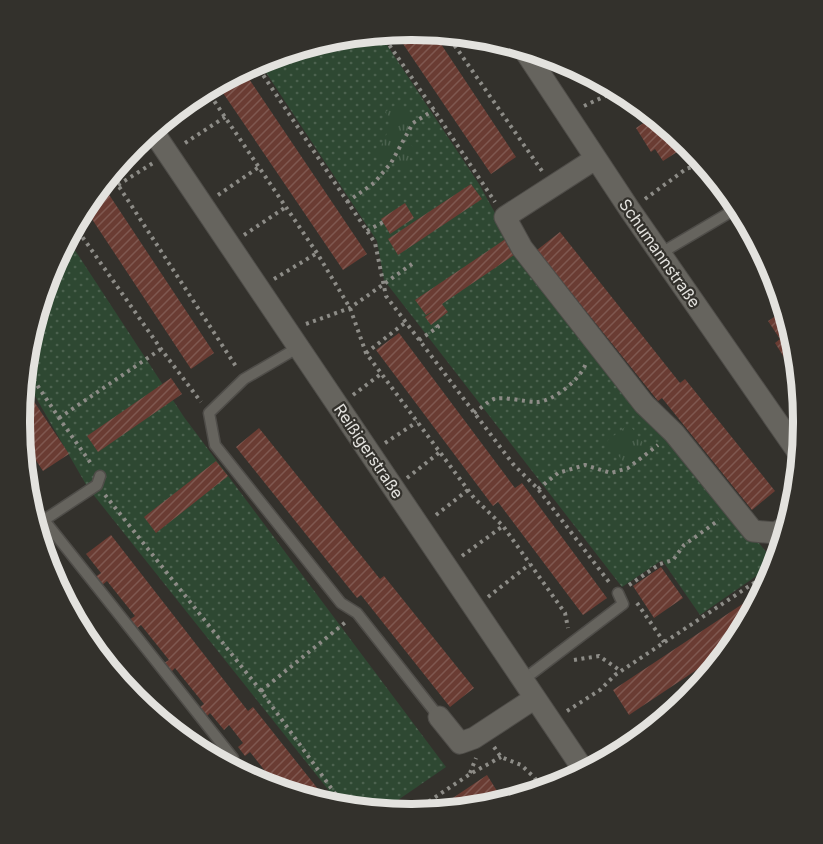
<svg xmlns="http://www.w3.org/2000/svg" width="823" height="844" font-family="Inter,sans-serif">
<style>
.grass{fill:url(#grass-dots)}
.park{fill:url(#park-tufts)}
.building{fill:url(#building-hatch)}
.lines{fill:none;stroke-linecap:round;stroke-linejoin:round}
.lane-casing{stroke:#4f4d49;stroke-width:13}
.street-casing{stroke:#4f4d49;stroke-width:23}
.path{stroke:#8d8c87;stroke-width:4;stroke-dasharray:3 4.5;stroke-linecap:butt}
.lane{stroke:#66645e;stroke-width:10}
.street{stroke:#66645e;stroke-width:21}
.labels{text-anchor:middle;stroke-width:4.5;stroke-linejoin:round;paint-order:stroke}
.street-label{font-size:16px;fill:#e3e2de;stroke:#33312c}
.rim{fill:none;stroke:#e3e2de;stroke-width:8}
</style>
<defs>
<pattern id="grass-dots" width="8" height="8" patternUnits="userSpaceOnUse" patternTransform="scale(1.5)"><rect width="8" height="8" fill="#2e4832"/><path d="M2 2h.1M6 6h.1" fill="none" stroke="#4c624f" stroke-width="1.8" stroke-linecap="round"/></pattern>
<pattern id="park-tufts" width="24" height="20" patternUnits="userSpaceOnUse" patternTransform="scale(1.5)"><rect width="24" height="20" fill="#2e4832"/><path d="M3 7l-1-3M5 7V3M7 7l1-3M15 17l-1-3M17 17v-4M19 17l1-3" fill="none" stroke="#4c624f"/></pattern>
<pattern id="building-hatch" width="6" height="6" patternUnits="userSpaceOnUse" patternTransform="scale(1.5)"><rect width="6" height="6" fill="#6a3c33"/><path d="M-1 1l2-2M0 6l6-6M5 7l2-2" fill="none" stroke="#7f5850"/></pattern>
</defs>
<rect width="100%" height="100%" fill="#33312c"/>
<path class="grass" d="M379,33L479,184L518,254L648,405L775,563L700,615L662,560L622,587L384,280L377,241L261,65L272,56L335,37Z
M67,238L184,417L446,767L382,811L342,807L88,488L24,377L27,345L49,272Z"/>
<path class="park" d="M399,103L413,123L403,141L414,147L406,169L376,156L392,123L385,112Z
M629,424L649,451L628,468L607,441Z"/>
<path class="building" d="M412,30L433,32L516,157L491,174L395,32Z
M243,70L367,254L343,270L219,87Z
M654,116L688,145L663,161L655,149L651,152L636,128Z
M102,184L214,353L191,369L84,207Z
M471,184L482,199L398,255L388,239Z
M405,203L414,218L390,234L381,219Z
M560,232L680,383L685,379L775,491L752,510L662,398L658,401L537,250Z
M507,238L517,253L442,304L448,312L431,325L425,317L435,310L426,315L415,300Z
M785,310L796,346L799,381L775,343L780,339L768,321Z
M399,333L515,488L522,483L607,598L583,615L498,502L493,506L376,350Z
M171,378L182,394L98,452L87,436Z
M23,385L69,454L43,471L31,453L25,457L23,453L22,446L24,444L21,439L20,422Z
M259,428L380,579L384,576L474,688L450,707L361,595L357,598L236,447Z
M216,461L228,476L156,533L144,517Z
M111,535L248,711L253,707L322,794L314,800L274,788L277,786L250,752L245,756L238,747L243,743L229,725L224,730L210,713L207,716L200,707L204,704L175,668L171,672L164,663L169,660L141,625L136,629L129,620L135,616L107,581L101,586L95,577L101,573L86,554Z
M661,567L683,598L654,618L633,586Z
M765,589L737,640L731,647L629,715L613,690Z
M487,775L504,802L488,807L432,812Z"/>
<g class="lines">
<defs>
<path id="lane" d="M661,253L739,207
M299,347L244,379L209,413L215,445L341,603L357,613L439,717
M29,505L44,520L233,758L225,765
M35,526L97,485L100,476
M523,680L623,604L618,593"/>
<path id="street" d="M523,48L630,210L800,455
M152,130L585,772
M595,159L505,217L522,248L644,404L674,433L753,531L776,533L788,525
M439,717L460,743L474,738L535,698"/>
</defs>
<use href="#lane" class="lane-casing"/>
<use href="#street" class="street-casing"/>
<path class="path" d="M381,33L434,110L495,202
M446,33L542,171
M255,63L375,243L386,296L513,464L538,489L609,582
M206,89L317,253L350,308L366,353L474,498L503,526L565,613L568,628
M584,106L618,90
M185,143L225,117
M108,177L118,185L237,368
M118,185L153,163
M218,195L259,167
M645,199L686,169L704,163
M347,202L374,183L391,163L413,123L434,110
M74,225L161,349L201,402
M367,231L383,222
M244,235L286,207
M274,279L317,253
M306,324L350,308L412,264
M419,340L438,327L434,322
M366,353L406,322
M25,367L59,418L92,465
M353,395L381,374
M474,413C480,409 488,401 494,399C505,396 525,402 536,402C553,402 581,379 586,363
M59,418L161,349
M385,443L417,422
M407,478L440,452
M538,489L558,473L585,465L611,473L628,468L658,445
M105,495L261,691L342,803
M436,515L468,490
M462,556L503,526
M629,585L660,564L673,560L684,545L719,520
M488,597L530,564
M637,603L664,642
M574,660L599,656L621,671
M261,691L347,621
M567,711L600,690L615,675L621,671L775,569
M494,747L501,757L521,765L534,777L543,790
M242,767L254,780
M470,773L476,758
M410,814L470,774L501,757"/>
<use href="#lane" class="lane"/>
<use href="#street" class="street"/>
</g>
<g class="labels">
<g class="street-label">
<text transform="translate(660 253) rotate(55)" y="6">Schumannstraße</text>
<text transform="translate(369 451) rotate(56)" y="6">Reißigerstraße</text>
</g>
</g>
<path d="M0 0H823V844H0ZM411 40H412A381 381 0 0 1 793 421V423A381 381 0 0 1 412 804H411A381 381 0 0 1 30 423V421A381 381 0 0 1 411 40Z" fill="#33312c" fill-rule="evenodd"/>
<path class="rim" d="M411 40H412A381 381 0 0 1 793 421V423A381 381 0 0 1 412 804H411A381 381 0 0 1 30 423V421A381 381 0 0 1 411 40Z"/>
</svg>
